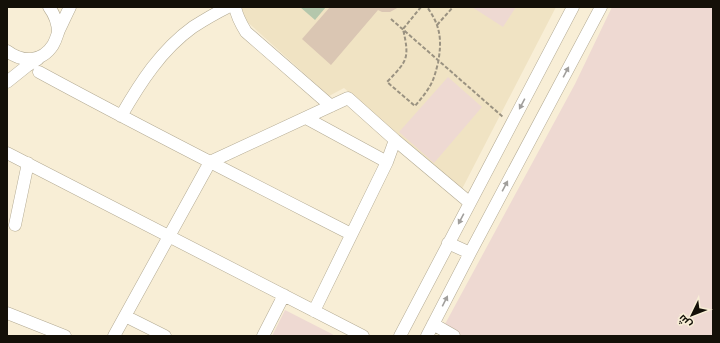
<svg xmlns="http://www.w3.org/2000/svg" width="720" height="343" font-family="'Fira Sans Condensed',Cairo,sans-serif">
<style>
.built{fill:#f0e3c3}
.green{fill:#eed9d2}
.water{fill:#b4c7ac}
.building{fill:#dac6b3}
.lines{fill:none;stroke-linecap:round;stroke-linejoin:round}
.minor-casing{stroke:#b3aa93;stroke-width:13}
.path{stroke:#9a9281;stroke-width:2;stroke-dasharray:4 2;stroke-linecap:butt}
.minor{stroke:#fff;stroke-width:12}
.oneway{fill:#a19f9c}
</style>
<rect width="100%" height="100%" fill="#f8eed6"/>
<path class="built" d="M242,7H556L462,189L344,88L329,96L243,18Z"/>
<path class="green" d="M472,7H516L503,27Z
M612,7H713V336H463L444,326L575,84Z
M448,77L482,107L434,163L399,132Z
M285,310L332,334L335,336H272Z"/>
<path class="water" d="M300,7H326L315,20Z"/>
<path class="building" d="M330,7H399L390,12H382L378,10L331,65L302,39Z"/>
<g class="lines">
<defs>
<path id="minor" d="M49,7C55,15 58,22 58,33
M235,7C237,17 241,24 246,32L331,106
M7,51C23,63 42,62 53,45C56,40 57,35 59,30C63,22 66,15 70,7
M39,72C142,128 247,181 351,234
M7,82L27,66L38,59
M121,116C140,83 161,50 193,27C204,20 216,13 228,7
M306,118L387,162
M7,153L363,336
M15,225L28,163
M448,243L470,253
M314,311L387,162L395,140
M7,313L65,336
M125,316L165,336
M433,324L454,336
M114,336L210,162L348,98L395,140L470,203
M263,336L284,295
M400,336L573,7
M427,336L470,253L601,7"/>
</defs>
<use href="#minor" class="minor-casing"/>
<path class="path" d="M421,7L403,29C410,59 407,61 387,82L415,106C420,100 426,93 430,86C434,79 436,71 438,63C442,41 441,26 427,7
M391,19L503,117
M437,25L453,7"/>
<use href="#minor" class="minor"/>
</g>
<defs><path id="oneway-solid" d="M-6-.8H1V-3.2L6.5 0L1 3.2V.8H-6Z"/></defs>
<g class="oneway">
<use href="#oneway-solid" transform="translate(566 72) rotate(-62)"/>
<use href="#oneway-solid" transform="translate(522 104) rotate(118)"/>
<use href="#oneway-solid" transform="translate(505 186) rotate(-62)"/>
<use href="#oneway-solid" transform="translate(461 219) rotate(118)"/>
<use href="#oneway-solid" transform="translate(445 301) rotate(-63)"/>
</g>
<rect width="720" height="343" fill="none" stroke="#141008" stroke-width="16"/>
<g transform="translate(692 315) rotate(227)" stroke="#f8eed6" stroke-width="3" paint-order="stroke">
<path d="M0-3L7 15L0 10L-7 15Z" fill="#141008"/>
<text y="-6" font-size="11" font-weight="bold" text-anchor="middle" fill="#141008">ش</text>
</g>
</svg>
